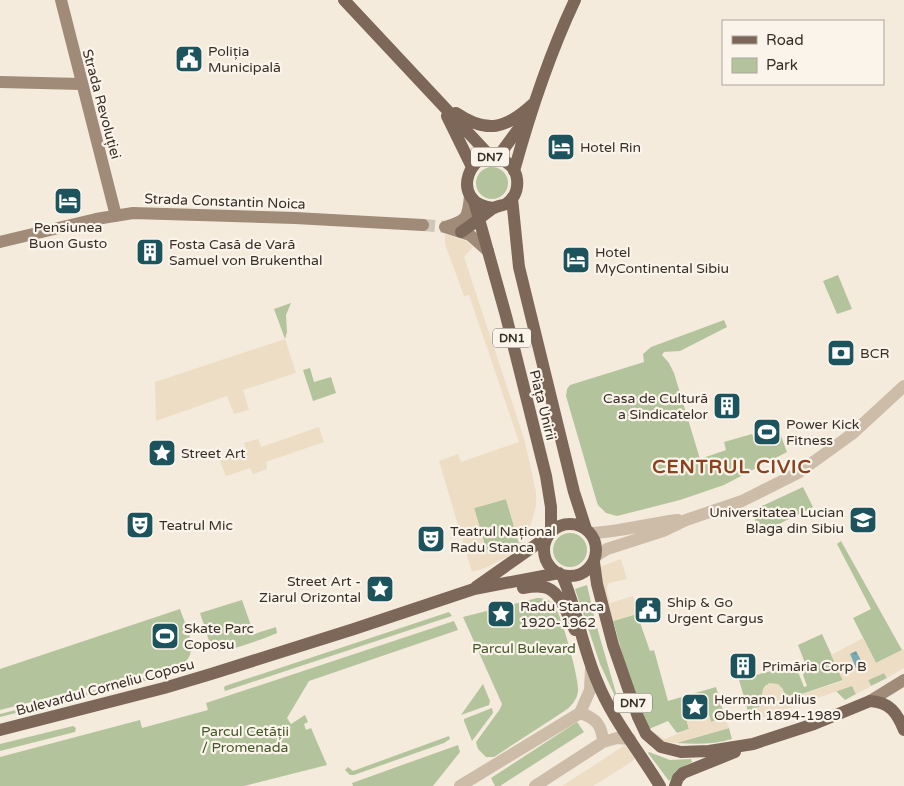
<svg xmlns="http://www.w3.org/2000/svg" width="904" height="786" font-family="'Varela Round',sans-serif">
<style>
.green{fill:#b3c49c}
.plaza{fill:#ecddc4;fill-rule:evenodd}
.water{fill:url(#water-ripples)}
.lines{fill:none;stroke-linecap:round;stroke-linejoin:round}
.secondary-tunnel{stroke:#cfc5b9;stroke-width:12;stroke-dasharray:12 6;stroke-linecap:butt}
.tertiary{stroke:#cdbca8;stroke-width:12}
.secondary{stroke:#a08b79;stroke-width:12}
.primary{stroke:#7c6759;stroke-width:12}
.labels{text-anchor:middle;stroke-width:4.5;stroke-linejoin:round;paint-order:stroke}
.shield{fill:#fbf4ea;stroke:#736a63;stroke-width:1}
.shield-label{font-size:12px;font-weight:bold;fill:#392f29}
.poi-label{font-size:14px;fill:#392f29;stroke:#fbf4ea;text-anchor:start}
.street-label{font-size:14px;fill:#392f29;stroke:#fbf4ea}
.park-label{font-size:14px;fill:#44592b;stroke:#fbf4ea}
.district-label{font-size:19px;font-weight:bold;letter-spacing:1px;fill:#8c411e;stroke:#fbf4ea}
</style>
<defs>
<pattern id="water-ripples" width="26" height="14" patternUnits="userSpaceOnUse" patternTransform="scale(1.25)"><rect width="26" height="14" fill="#7babb2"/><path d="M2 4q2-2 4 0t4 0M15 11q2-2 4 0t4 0" fill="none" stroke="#668c91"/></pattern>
</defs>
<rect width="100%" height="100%" fill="#f4ebdd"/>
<path class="green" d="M476 183a16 16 0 1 1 32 0a16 16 0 1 1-32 0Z
M838,275L852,309L837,314L823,281Z
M291,303L286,315L287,332L285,339L274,309Z
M724,320L727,327L680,351L664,352L662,355L669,363L674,373L700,459L726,450L724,442L752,434L754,439L760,440L770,438L768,430L778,428L787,452L724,485L680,500L625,514L617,516L606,513L598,505L596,499L566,396L567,389L570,385L644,362L643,354L651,347Z
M310,368L314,382L331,377L336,393L313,401L303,370Z
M803,487L813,507L761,533L751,511Z
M506,499L519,543L487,553L474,508Z
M553 550a17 17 0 1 1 34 0a17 17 0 1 1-34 0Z
M841,541L902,650L876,663L853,618L871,609L837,544Z
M587,585L596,624L620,707L600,664L575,589Z
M537,598C544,598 550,600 554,605C561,613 580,681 578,691C577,700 571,707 563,712L494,757H486L478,749L476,742L500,709L502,704L463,617Z
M242,600L254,634L276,627L277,633C269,637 227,652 219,651C216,651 213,649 211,647L200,613Z
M180,609C185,625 200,650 184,663L0,710V669Z
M449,612L452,616L225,691L224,688L225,686Z
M637,614L650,651L654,650L668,701L716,687L725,717L711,722L708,712L686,718L689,729L677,733L668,721L649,729L634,695L613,621Z
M454,621L458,630L309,681L287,718L291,724L305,715L308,722L304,724L306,730L311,728L327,765L244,786H0V757L140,720L142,728L208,710L206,703Z
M822,634L843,680L787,699L782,688L766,685C760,692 763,697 765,705L748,711L739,680L795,664L804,687L807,686L803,675L807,668L798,645Z
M175,670L176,673L0,717V714Z
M884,673L887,678L871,686L868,680Z
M483,684L490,701L489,705L461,715Z
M852,685L856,694L845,700L836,691Z
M492,708L493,713L472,741L464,721V719Z
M577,722L584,732L500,786H495L491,778Z
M73,726L76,728L75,732L0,751V744Z
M729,728L732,739C713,745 695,744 676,743Z
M449,736L450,739L444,743L354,775H350L345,770L348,767L353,771Z
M458,745L460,752L433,786H353L352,783Z
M649,752L670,760L691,759L692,762L683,767L669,781L648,753Z"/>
<path class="plaza" d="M445,234L466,241L473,247L464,257L517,417L525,442L536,492V506L532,521L523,541L518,547L511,555L485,568L472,572L439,461L458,454L461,462L519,442L469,295L464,296L445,244ZM506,499L519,543L487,552L474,508Z
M285,339L296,373L243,390L249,410L234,414L227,396L156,421L155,382Z
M319,427L324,442L266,462L267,469L253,474L250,468L226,476L220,461L247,452L244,443L258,439L261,447Z
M621,559L627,579L609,583L607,587V592L610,603L633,596L639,613L613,621L634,695L649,729L665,739L689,729L686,718V712L690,707L701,705L705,707L708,712L711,722L725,717L729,728L676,743L665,742L647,731L631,696L600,578V567Z
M863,638L876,663L904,649V668L887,678L884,673L868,680L871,686L856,694L852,686L752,721L748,711L765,705L762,694L763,689L769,683L778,684L782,688L787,699L843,681L831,655Z
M625,745L635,759L622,768L593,786H562Z"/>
<path class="water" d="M856,651L863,664L856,668L850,654Z"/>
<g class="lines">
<path class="secondary-tunnel" d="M423,225L445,227"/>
<path class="tertiary" d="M591,533C621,532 649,523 678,520
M596,556L607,549L663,531L686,520L742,501L798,473L852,434L904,386
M580,713C596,718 602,725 603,742
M460,786L580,713L590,690L591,668
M535,786L603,742L617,738L630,739"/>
<path class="secondary" d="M61,0L116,216
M0,82L81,84
M445,227L470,235L488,251
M445,227C467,221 468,218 470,196
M0,242L96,219L133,213L295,218L423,225
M870,701L904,680"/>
<path class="primary" d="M344,0L491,157
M456,113C487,134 506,129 533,104
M447,116L472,167
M497,158L525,120
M514,171C530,113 549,55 575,0
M512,198L519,267L574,492L586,529
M474,201L506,316L546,476L551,507V531
M461,232C472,225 481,217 492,209C496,206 501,206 506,204C521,194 521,171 506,162C470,139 446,205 494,208
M544 550a26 26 0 1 1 52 0a26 26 0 1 1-52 0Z
M594,562L597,584L613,645L638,717L646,734L661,747L681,752L709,751L753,744L814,724L870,701C890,702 897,713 904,730
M562,575C577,609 582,646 597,681C612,719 639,751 660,786
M476,587L547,537
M523,588C529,587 537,586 543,587C561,589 567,616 575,630
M0,730L164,688L211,674L354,629L474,589L559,573
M675,786L678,778L683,773L735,752"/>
</g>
<defs>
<symbol id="civic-square" viewBox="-11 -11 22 22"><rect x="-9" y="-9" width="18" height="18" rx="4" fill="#1c535d" stroke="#fbf4ea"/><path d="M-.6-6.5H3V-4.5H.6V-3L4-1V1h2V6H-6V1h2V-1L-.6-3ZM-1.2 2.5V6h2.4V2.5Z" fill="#fff"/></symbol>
<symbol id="hotel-square" viewBox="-11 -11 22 22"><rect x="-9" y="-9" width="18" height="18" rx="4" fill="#1c535d" stroke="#fbf4ea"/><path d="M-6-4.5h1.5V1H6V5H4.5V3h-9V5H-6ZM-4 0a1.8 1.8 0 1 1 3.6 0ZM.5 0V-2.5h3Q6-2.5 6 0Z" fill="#fff"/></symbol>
<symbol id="building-square" viewBox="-11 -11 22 22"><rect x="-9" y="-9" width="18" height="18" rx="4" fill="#1c535d" stroke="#fbf4ea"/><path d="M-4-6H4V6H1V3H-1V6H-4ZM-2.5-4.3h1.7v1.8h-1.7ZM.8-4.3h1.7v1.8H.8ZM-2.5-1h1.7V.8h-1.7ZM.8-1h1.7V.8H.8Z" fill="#fff"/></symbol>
<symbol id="bank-square" viewBox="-11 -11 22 22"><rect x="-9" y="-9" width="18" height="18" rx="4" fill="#1c535d" stroke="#fbf4ea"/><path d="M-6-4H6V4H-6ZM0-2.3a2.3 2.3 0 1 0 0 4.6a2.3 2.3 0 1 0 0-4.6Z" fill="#fff"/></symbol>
<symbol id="stadium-square" viewBox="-11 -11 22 22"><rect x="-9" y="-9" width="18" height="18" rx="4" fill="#1c535d" stroke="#fbf4ea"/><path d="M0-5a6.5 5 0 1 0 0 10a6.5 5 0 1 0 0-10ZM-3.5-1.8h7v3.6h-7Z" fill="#fff"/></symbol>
<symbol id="sight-square" viewBox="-11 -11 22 22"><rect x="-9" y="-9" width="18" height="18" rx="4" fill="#1c535d" stroke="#fbf4ea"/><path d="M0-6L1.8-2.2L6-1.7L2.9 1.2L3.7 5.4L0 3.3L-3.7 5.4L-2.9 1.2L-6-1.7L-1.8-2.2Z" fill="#fff"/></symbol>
<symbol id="university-square" viewBox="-11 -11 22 22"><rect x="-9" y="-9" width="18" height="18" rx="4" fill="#1c535d" stroke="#fbf4ea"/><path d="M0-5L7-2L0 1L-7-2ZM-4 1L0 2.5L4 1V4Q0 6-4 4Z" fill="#fff"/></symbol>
<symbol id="theatre-square" viewBox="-11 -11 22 22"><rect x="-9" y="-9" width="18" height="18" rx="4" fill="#1c535d" stroke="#fbf4ea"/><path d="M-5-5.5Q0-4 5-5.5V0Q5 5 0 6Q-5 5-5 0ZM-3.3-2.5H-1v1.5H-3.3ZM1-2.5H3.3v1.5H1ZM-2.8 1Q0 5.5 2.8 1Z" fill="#fff"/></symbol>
</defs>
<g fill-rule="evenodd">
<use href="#civic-square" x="173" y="43" width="32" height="32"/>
<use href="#hotel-square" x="545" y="131" width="32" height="32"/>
<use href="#hotel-square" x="52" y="185" width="32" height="32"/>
<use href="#building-square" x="134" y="236" width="32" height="32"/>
<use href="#hotel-square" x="560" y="244" width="32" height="32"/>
<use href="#bank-square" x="825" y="337" width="32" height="32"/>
<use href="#building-square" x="711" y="390" width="32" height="32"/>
<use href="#stadium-square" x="751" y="416" width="32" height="32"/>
<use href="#sight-square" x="146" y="437" width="32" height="32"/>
<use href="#university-square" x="847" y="504" width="32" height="32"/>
<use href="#theatre-square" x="124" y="509" width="32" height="32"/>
<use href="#theatre-square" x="415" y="523" width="32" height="32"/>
<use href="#sight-square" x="364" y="573" width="32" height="32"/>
<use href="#civic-square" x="632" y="594" width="32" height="32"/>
<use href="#sight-square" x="485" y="598" width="32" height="32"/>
<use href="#stadium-square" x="149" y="620" width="32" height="32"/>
<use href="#building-square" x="727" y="650" width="32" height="32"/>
<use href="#sight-square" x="679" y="691" width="32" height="32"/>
</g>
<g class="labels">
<g class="shield">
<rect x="471" y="147.5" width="38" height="19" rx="4"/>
<rect x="493" y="328.5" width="38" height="19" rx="4"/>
<rect x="614" y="693.5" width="38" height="19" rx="4"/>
</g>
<g class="shield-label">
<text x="490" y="161">DN7</text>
<text x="512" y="342">DN1</text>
<text x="633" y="707">DN7</text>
</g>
<g class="poi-label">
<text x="208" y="56">Poliția<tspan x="208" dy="16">Municipală</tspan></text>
<text x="580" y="152">Hotel Rin</text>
<text x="68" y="232" text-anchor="middle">Pensiunea<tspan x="68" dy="16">Buon Gusto</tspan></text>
<text x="169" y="249">Fosta Casă de Vară<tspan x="169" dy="16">Samuel von Brukenthal</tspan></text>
<text x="595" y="257">Hotel<tspan x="595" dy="16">MyContinental Sibiu</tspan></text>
<text x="860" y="358">BCR</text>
<text x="708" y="403" text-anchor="end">Casa de Cultură<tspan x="708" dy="16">a Sindicatelor</tspan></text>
<text x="786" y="429">Power Kick<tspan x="786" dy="16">Fitness</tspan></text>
<text x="181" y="458">Street Art</text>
<text x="844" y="517" text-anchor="end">Universitatea Lucian<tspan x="844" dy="16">Blaga din Sibiu</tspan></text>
<text x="159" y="530">Teatrul Mic</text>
<text x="450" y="536">Teatrul Național<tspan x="450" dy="16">Radu Stanca</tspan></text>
<text x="361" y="586" text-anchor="end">Street Art -<tspan x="361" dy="16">Ziarul Orizontal</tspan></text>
<text x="667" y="607">Ship &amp; Go<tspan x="667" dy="16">Urgent Cargus</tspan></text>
<text x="520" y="611">Radu Stanca<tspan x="520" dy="16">1920-1962</tspan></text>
<text x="184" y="633">Skate Parc<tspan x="184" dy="16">Coposu</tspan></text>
<text x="762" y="671">Primăria Corp B</text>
<text x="714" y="704">Hermann Julius<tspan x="714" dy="16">Oberth 1894-1989</tspan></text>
</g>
<g class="street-label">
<text transform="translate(102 104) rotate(75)" y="5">Strada Revoluției</text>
<text transform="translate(225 201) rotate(2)" y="5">Strada Constantin Noica</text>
<text transform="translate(543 405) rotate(76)" y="5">Piața Unirii</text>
<text transform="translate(105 687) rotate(-15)" y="5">Bulevardul Corneliu Coposu</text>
</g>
<g class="park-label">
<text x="524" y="653">Parcul Bulevard</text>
<text x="245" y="736">Parcul Cetății<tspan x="245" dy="16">/ Promenada</tspan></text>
</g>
<g class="district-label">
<text x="732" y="473">CENTRUL CIVIC</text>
</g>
</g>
<rect x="722" y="20" width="162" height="65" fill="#fbf4ea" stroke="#ada59d"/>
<rect x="732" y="36" width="25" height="8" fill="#7c6759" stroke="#ada59d"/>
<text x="766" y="45" font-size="15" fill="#392f29">Road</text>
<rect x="732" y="58" width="25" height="15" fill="#b3c49c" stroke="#ada59d"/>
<text x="766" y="70" font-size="15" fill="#392f29">Park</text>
</svg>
